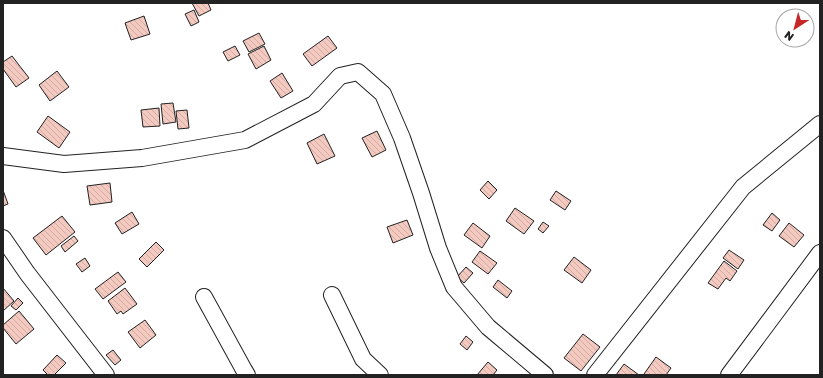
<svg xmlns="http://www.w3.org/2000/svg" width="823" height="378" font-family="'Golos Text',sans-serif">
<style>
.building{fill:url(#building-back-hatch);stroke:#222}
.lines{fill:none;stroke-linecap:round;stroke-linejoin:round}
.minor-casing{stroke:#222;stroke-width:18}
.minor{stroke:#fff;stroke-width:16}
</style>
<defs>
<pattern id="building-back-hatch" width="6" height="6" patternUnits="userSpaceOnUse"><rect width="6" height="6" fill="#f3c9c0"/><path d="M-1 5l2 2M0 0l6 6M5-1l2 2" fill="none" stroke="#d0aca5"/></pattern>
</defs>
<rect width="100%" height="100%" fill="#fff"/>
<path class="building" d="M192,3H208L211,10L199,16Z
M194,10L199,22L191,26L185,14Z
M144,16L150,34L131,40L125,23Z
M259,33L265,44L249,52L243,41Z
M328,36L337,48L312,66L303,54Z
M235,46L240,55L228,61L223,52Z
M264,46L271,60L256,69L248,54Z
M12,56L29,78L16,87L3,69V62Z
M57,71L69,87L50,101L39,85Z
M282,73L293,91L281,98L270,81Z
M173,103L176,122L163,124L161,104Z
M159,108L160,126L143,127L141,110Z
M187,110L189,128L178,129L176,111Z
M48,116L70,132L59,148L37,132Z
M377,131L386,150L372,157L362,138Z
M324,134L335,156L317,164L307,143Z
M488,181L497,190L489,199L480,190Z
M110,183L112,202L90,205L87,186Z
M3,190L8,204L3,206Z
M556,191L571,201L565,210L550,200Z
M515,208L534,221L524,234L506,221Z
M132,212L139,224L122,234L115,223Z
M772,213L780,220L772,231L763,225Z
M62,216L75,232L46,255L33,238Z
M407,220L413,235L393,243L387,227Z
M543,222L549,226L543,233L538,229Z
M473,223L490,236L482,248L464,235Z
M789,223L804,235L794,247L779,236Z
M74,236L78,241L65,252L61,246Z
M156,242L164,250L147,267L139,259Z
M729,250L744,260L738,269L723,258Z
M480,251L497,263L488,274L472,262Z
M574,257L591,270L582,283L564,270Z
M85,258L90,266L82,272L76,264Z
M724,261L737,271L730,281L726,278L718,289L708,283Z
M466,267L473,273L464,283L457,277Z
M118,272L126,282L103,299L95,289Z
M498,280L512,291L507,298L493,287Z
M3,288L14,301L3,311Z
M125,288L137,304L123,314L121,311L117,314L108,301Z
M18,298L23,303L16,310L11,306Z
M19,311L34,329L16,344L3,328V325Z
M145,320L156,335L140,348L128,332Z
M583,334L600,347L581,371L564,358Z
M466,336L473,342L467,350L460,344Z
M113,350L121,360L115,365L106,355Z
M57,355L66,363L54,375H48L43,370Z
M656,357L671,368L666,375H646L644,374Z
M488,362L497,370L493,375H477Z
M624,364L639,375H616Z"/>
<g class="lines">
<defs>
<path id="minor" d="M3,156L64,164L142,158L245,140L314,104L340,76L358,72L383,94L402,138L421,193L438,248L454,287L488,327L545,375
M3,238L27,273L106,375
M332,295L363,359L380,375
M204,297L244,370L247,375
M595,375L743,187L820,124
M729,375L820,253"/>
</defs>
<use href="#minor" class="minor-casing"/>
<use href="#minor" class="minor"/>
</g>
<rect width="823" height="378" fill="none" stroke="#222222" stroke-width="8"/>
<g transform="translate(795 28) rotate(216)"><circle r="19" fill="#ffffff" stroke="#a7a7a7"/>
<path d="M0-3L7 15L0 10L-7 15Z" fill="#c62828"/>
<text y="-6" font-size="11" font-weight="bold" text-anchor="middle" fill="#222222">N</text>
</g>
</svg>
